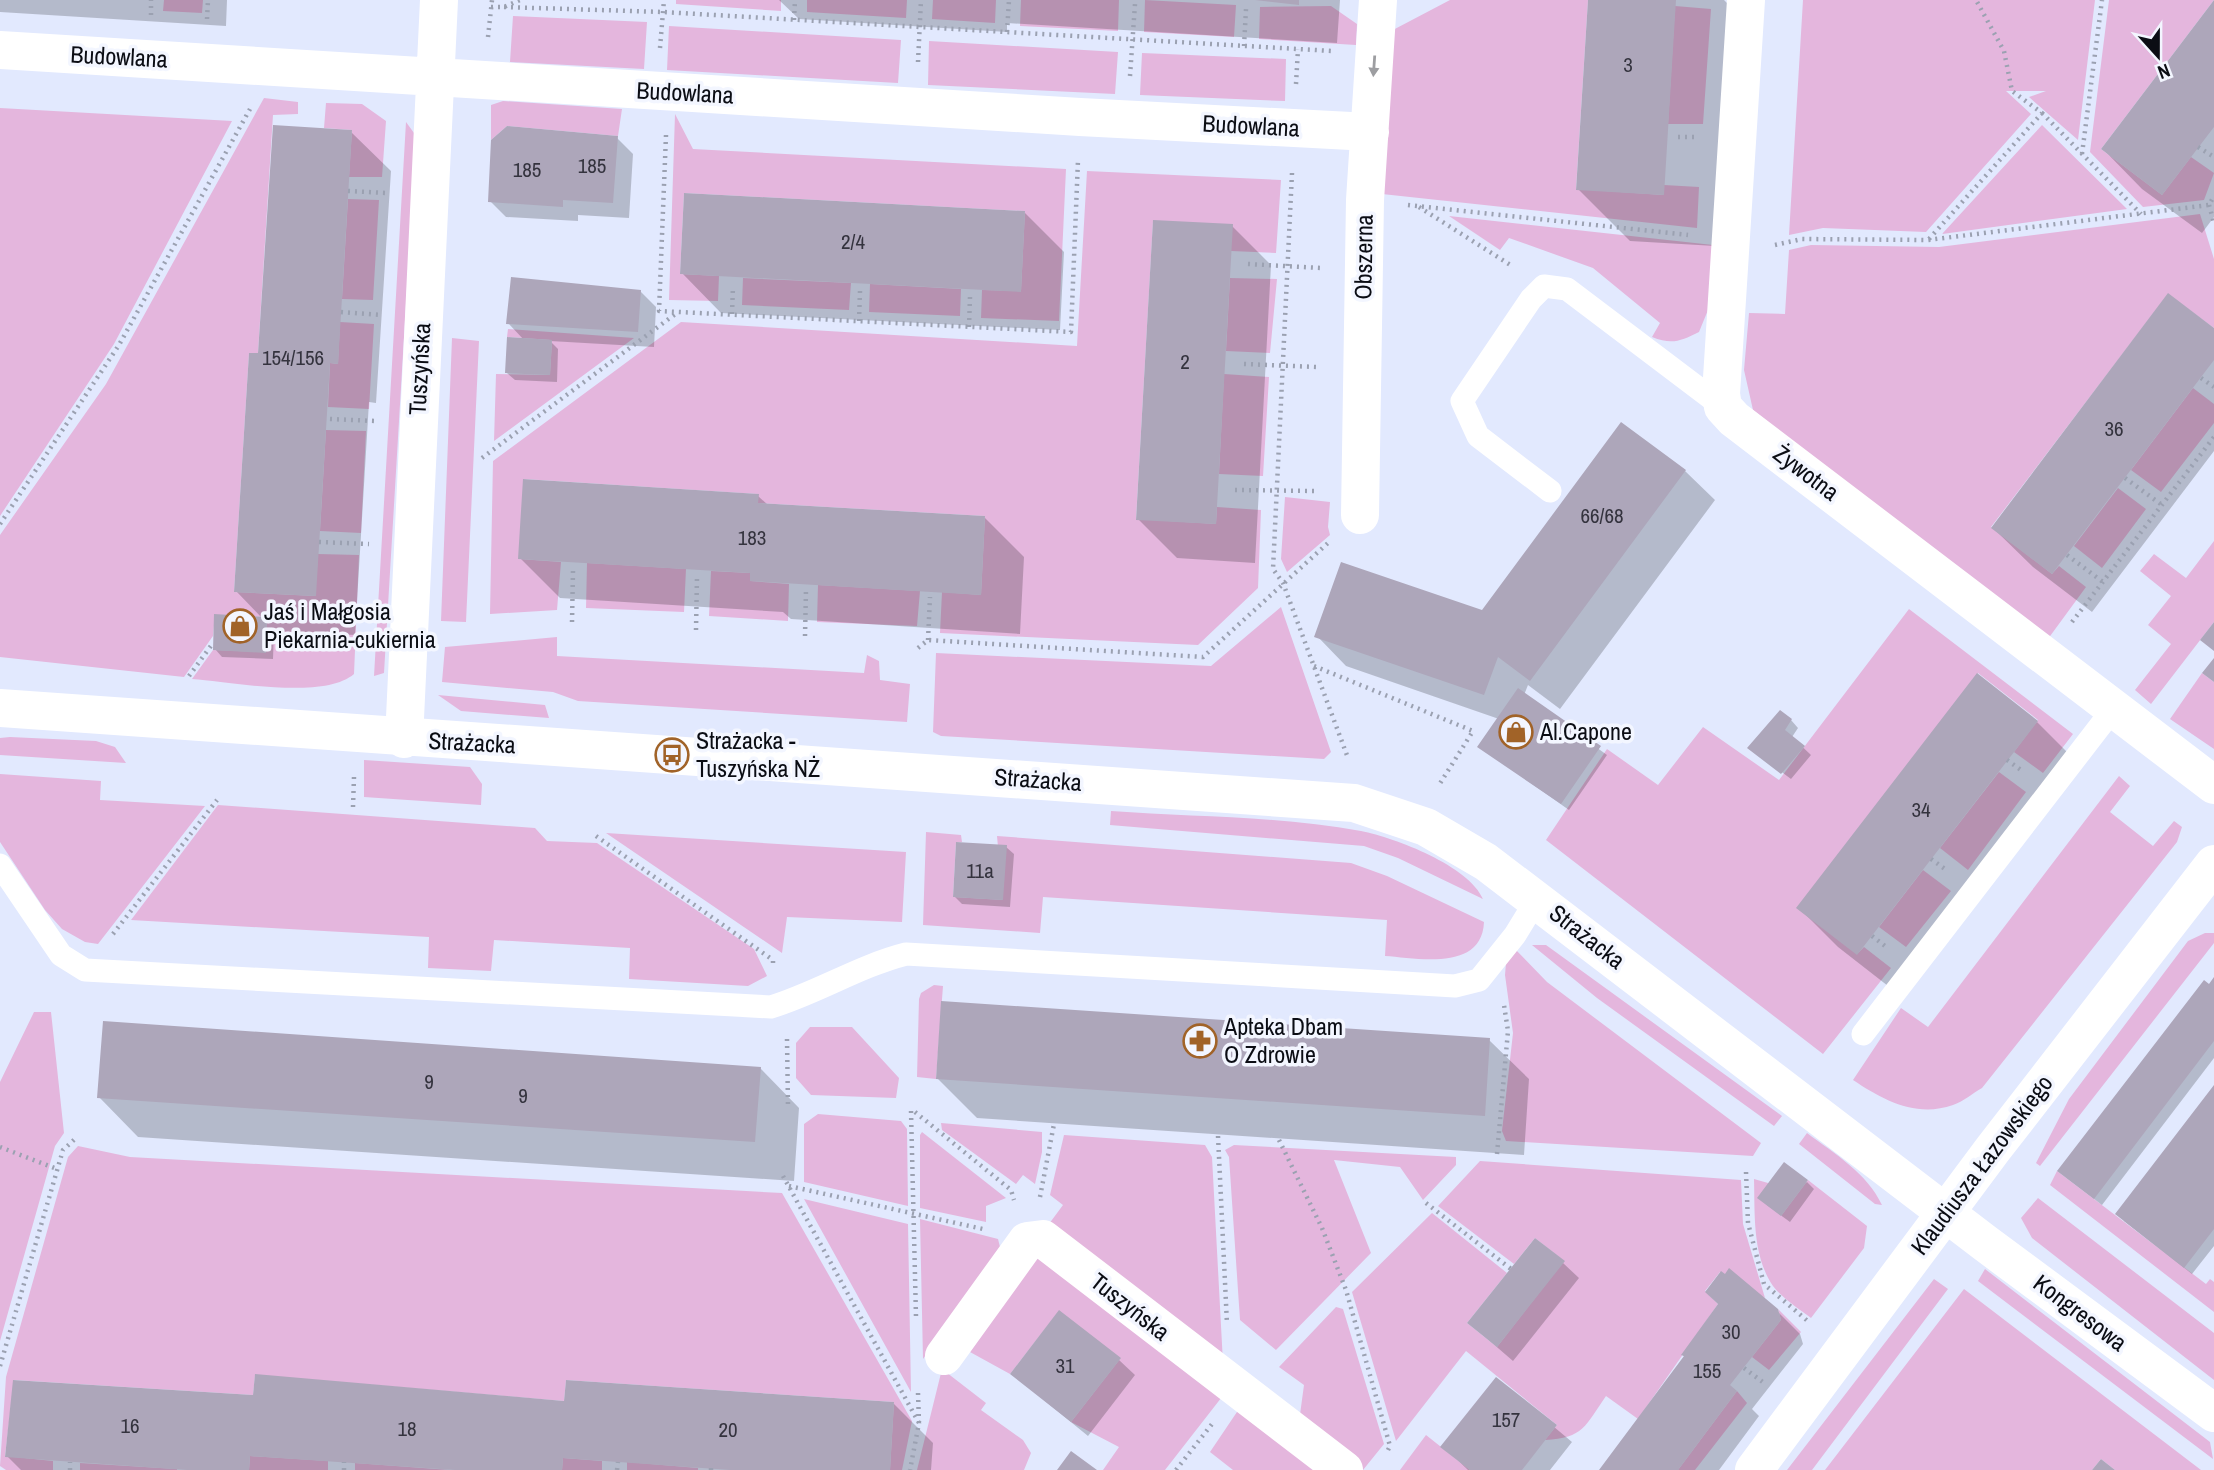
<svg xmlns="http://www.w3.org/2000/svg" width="2214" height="1470" font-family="'Archivo Narrow',sans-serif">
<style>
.green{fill:#e4b6dd}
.shadow{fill:#0003}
.building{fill:#ada6ba}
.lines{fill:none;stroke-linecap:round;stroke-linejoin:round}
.path{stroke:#9ba1b1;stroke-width:4.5;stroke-dasharray:2 5;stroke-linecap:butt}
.service{stroke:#fff;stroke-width:23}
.minor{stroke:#fff;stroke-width:38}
.tertiary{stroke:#fff;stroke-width:38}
.oneway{fill:#9d9ea1}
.labels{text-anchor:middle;stroke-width:7;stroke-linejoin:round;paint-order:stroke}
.number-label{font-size:21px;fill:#34333e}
.street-label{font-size:24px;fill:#0b0d14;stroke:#f3f6ff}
.poi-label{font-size:24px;fill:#0b0d14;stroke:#f3f6ff;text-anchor:start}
</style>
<rect width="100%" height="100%" fill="#e2e9fe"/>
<path class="green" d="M164,0H203L202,13L163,11Z
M676,0H781V11L676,4Z
M807,0H907L906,18L807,12Z
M933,0H996L995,23L932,19Z
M1021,0H1119L1118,31L1020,26Z
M1145,0L1236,5L1234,37L1144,32Z
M1450,0H1588L1576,189L1663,195L1664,185L1699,187L1697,228L1382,194L1391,31Z
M1803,0H2095L2078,140L2029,97L2046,91H2006L2031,114L1926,232L1823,228L1789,235Z
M2109,0H2214L2101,149L2162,195L2191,157L2214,173L2204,200L2143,207L2090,152Z
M1331,6L1357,24L1356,45L1259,39L1260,7Z
M1675,6L1711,9L1703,124H1668Z
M513,16L647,22L644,69L510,62Z
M669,26L901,40L898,83L667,70Z
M929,41L1118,52L1115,94L928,85Z
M1142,53L1286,59L1285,101L1140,95Z
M264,98L298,102V114L273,115L258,353H249L234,592L315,596L318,554L359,555L354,674C324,700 232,682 192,679L213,650L265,652L267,617L215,615L213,636L184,677L0,657V535L106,384Z
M503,101L622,109L618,136L507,126L491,140V105Z
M326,103L362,104L386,121L382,177H349L352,130L324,128Z
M0,108L232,121L114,344L0,516Z
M675,114L693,149L1066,169L1059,321L981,318L982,290L1021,291L1025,211L684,193L680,274L719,276L718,301L669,300Z
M406,122L414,133L415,152L384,673L374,676Z
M2042,125L2127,209L1942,234Z
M1087,171L1281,180L1276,253L1231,251L1153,221L1136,519L1216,524L1217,507L1261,510L1258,588L1198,645L940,633L942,592L981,595L985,516L758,503V494L524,479L519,559L561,562L557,610L490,614L493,461L681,322L1077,346Z
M348,199L379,200L373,300L342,299Z
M2200,214L2214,259V328L2168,294L1991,527L2052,574L2059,566L2086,587L2045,643L1753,410L1744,370L1749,313L1785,314L1789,250L1811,245L1939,247Z
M1449,216L1713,245L1708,310L1699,332C1681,341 1672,345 1652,337L1660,323L1593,268L1509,238L1500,250Z
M743,278L851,283L849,310L742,305Z
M1230,278L1277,279L1270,353L1226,351Z
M870,284L961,289L960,316L869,312Z
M340,322L374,324L369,409L328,407L330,363L338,364Z
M508,329L634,338L494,441L496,374L550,375L552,340L507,337Z
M452,338L479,341L466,622L441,621Z
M1224,374L1269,377L1263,476L1219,474Z
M2193,388L2214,404V423L2161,492L2131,470Z
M326,430L366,431L361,533L320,531Z
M2118,488L2146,509L2102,568L2074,546Z
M1285,497L1330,502L1328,527L1330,535L1287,572L1281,559Z
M2214,541V622L2151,704L2135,690L2171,644L2148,625L2171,596L2140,571L2154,554L2186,578Z
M587,563L686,569L684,612L586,608Z
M711,571L750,573V581L789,584L788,621L709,616Z
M818,585L920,591L917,626L817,622Z
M1281,607L1331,752L1324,759L941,736L933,732L936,653L1211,666Z
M1909,609L2073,734L2043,773L2014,752L2038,720L1978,673L1857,954L1864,947L1891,968L1823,1054L1546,840L1607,749L1658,785L1703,727L1779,780Z
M557,637V656L864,673L867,655L879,661L880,680L910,684L907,722L578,701L553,692L442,682L445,647Z
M2202,673L2214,682V749L2170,719Z
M438,695L545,705L549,718L461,711Z
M10,737L96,741L115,747L126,763L0,755V738Z
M364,760L470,767L482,784L481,805L364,797Z
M1999,772L2026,792L1968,870L1940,848Z
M0,774L101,781L100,800L205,806L98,944L85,942L62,929L45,910L0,842Z
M2119,776L2130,786L2110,812L2153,846L2174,821L2182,827L2177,842L1982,1088C1973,1093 1963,1102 1953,1105C1916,1118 1883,1100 1853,1080L1901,1008L1928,1027Z
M218,805L535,828L547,841L597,843L754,949L767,976L748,986L629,979L630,948L494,940L491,971L428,968L429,937L131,920Z
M1111,811C1193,817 1279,816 1361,831C1396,838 1469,866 1483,899L1398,858L1364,846L1110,825Z
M926,832L961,835L962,842H956L953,897L1003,900L997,836L1351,863L1387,876L1484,922C1482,972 1417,958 1385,956L1387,920L1043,897L1040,933L923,925Z
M606,833L906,852L902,922L787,917L782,953Z
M1923,870L1951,891L1906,947L1879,927Z
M2205,933H2214V943L2040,1166L2036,1163L2069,1099L2188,941Z
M1532,945H1546L1782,1116L1774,1126L1597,998Z
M1515,949L1547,982L1761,1143L1753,1156L1506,1141L1502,1131L1513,1033L1505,975L1506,963Z
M934,985L943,986L936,1079L917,1077L919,999L921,993Z
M34,1012H51L64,1133L55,1146L0,1341V1082Z
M810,1027H852L899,1078L896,1098L811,1095L796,1078V1043Z
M818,1114L901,1121L907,1129L908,1206L804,1182V1124Z
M941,1123L1042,1132V1152L1035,1184L1023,1175L1016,1184L942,1130Z
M922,1132L1006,1198L986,1206V1222L920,1208V1135Z
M1807,1133C1835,1154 1867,1173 1882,1205L1875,1204L1799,1144Z
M1064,1135L1205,1145L1212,1157L1223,1363L1046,1228L1063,1205L1050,1195Z
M1234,1145L1456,1157V1165L1423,1200L1400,1167L1334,1160L1371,1253L1276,1350L1240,1320L1229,1157L1225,1150Z
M78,1146L130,1157L782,1193L912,1421L902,1470H890L894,1402L566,1380L564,1401L255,1375L253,1395L14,1380L5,1456L53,1461V1470H6L0,1466L6,1377L68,1157Z
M1480,1161L1741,1180L1743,1224L1765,1298L1720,1272L1705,1291L1718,1304L1638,1419L1606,1396C1585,1426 1584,1438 1545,1440L1557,1425L1466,1351L1396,1441L1352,1292L1432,1213L1507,1273L1467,1323L1497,1347L1564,1261L1535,1238L1514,1264L1438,1206Z
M2057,1171L2206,1284L2210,1279L2214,1282V1312L2050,1185Z
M1754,1179L1768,1183L1781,1216L1808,1180L1867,1226L1864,1248L1811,1318C1799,1309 1782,1298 1773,1286C1752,1255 1755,1214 1754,1179Z
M2038,1198L2214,1333V1380L2032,1238L2021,1218Z
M804,1199L908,1224L911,1392Z
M920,1219L998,1239L1000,1247L923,1359Z
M1044,1258L1225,1393L1165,1470H1103L1119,1447L1071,1422L1120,1359L1059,1311L1010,1374L970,1352L1033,1259Z
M1985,1269L2210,1442L2213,1459L1978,1281Z
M1934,1279L1948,1289L1812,1470H1787Z
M1964,1289L2201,1470H2115L2101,1459L2092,1470H1825Z
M1336,1307L1343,1309L1384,1444L1363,1470L1299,1422L1304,1385L1279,1367Z
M1778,1309L1801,1332L1769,1370L1752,1357L1781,1320Z
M942,1369L986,1403L981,1410L1023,1440L1031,1453L1024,1470H917Z
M1737,1391L1747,1403L1695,1470H1678Z
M1241,1406L1325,1470H1233L1210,1452Z
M1426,1435L1470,1470H1400Z
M250,1456L328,1461V1470H249Z
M563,1458L602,1461V1470H562Z
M627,1462L698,1468V1470H627Z
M80,1463L177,1469V1470H80Z
M355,1463L450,1470H355Z"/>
<path class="shadow" d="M0,0H227L226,26L0,12Z
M779,0H1340L1337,43L1007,23V32L799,19Z
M1590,0H1724L1730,6L1715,246L1630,241L1578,189Z
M2214,3V217L2202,233L2142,189L2103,149Z
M351,132L391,171L376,403L369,402L355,635L274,631L273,659L222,657L215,649L263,619L236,591Z
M617,138L633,154L629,218L578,215V221L506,217L490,201Z
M1025,213L1064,252L1060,330L721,313L682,273Z
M1232,226L1271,265L1255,563L1177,558L1138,519Z
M640,291L656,307L654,347L550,341L558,349L557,382L515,380L507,373L524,340L508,323Z
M2214,331V451L2092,612L2033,567L1993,528Z
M1685,471L1715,500L1560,709L1528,685L1524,695L1607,755L1569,810L1480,747L1499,719L1346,666L1317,636L1482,612Z
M758,496L768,505L985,518L1024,557L1020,634L791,619L783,612L560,598L520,558Z
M1791,720L1798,728L1792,737L1811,755L1791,779L1750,748Z
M2037,722L2076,761L1897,993L1838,947L1799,908Z
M1006,847L1014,854L1010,907L962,904L954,896Z
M2214,980V1058L2102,1205L2067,1178Z
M1489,1040L1529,1079L1524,1155L977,1118L937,1078Z
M760,1068L799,1108L794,1181L138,1137L99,1097Z
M2214,1088V1246L2192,1274L2124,1221Z
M1807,1182L1814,1189L1790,1222L1767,1205Z
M1563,1263L1579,1278L1513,1361L1469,1323Z
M1720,1304L1776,1310L1800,1334L1803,1344L1752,1409L1759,1416L1719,1470H1601L1685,1358L1683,1355Z
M1119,1360L1135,1375L1088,1436L1012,1374Z
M1497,1379L1572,1442L1550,1470H1468L1443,1446Z
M254,1397L565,1403L894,1404L933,1443L931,1470H21L7,1456Z"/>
<path class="building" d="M1255,0H1299V5Z
M1588,0H1676L1664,195L1576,190Z
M2214,0V127L2162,195L2101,149Z
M273,125L352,130L338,364L330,363L316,596L234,592L249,353H258Z
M507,126L618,136L613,203L563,200V207L488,202L491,140Z
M684,193L1025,211L1021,292L680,274Z
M1153,220L1233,224L1216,524L1136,520Z
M511,277L641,290L638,332L506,324Z
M2168,293L2214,328V360L2052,574L1991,528Z
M507,337L552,340L550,375L505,373Z
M1621,422L1686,470L1530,681L1498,657L1484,695L1314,637L1341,562L1482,610Z
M523,479L759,494L758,503L985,516L981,595L750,581V573L518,559Z
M214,614L267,617L266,653L213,650Z
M2214,622V651L2200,640Z
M2214,658V682L2202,673Z
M1977,673L2038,721L1857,955L1796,908Z
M1518,688L1601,746L1561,804L1477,747Z
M1780,710L1792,719L1785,730L1805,746L1781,774L1747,748Z
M956,842L1007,845L1003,900L953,897Z
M2214,977V1041L2094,1199L2057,1171L2204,980L2209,984Z
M941,1001L1490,1038L1485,1116L936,1079Z
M103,1021L761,1067L755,1142L97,1098Z
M2214,1085V1229L2184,1268L2115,1214Z
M1784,1162L1808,1180L1781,1216L1757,1198Z
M1535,1238L1565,1261L1497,1347L1467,1323Z
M1729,1268L1778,1309L1781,1320L1730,1385L1737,1391L1678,1470H1599L1684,1356L1681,1355L1718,1304L1705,1292L1721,1271L1725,1274Z
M1059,1310L1121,1358L1071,1422L1010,1374Z
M255,1374L564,1401L566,1380L894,1402L890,1470H730L563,1458L562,1470H455L250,1456L249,1470H187L5,1457L13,1380L253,1395Z
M1496,1377L1557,1425L1522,1470H1470L1440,1447Z
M1071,1451L1097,1470H1057Z
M2101,1459L2115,1470H2092Z"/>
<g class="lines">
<path class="path" d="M491,7H504L520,0
M504,7L663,12L1332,51
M151,15V0
M207,19L208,0
M794,20L795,0
M1007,32L1009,0
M488,37L492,0
M1244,46L1246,9
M660,48L664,0
M918,62L921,0
M1130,76L1135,4
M1296,84L1298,49
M2042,113L2141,214
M666,135L659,311L679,312L1071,332L1078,160
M1678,137H1694
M2198,147L2214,157
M2082,154L2102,0
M1292,173L1273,569L1283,583L1348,758
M348,191L387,193
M1408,205L1688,235
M2209,205L2214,223
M1419,207L1512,266
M1929,239L2042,113L2012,91L2004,51L1976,0
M1775,245L1802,239L1928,240L2209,205L2214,196
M1248,264L1321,268
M341,312L381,315
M732,314L733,286
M859,321L860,291
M969,327L970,297
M1244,364L1317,367
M2201,378L2214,387
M330,419L375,421
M482,458L678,312
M2125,478L2162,505
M1235,490L1315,491
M0,524L119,345L250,109
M319,542L369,544
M2067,555L2103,582
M572,622L573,571
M2072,622L2214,437
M696,630L697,577
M805,636L806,589
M928,640L930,597
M918,648L928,640L1203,657L1328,543
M1314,666L1473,731L1439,785
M189,676L213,643
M2007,760L2021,770
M353,807L354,777
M596,836L773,960V967
M1931,859L1945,869
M113,934L217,800
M1872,936L1885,946
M787,1039L788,1107
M911,1111L916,1317
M915,1112L1011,1190L1014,1200
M1218,1136L1227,1324
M1279,1140L1322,1228L1346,1290L1390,1446L1386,1454
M0,1147L57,1169
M1497,1154L1508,1031L1504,1005
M1746,1172L1748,1223L1764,1284L1810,1323
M783,1176L919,1423L910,1470
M789,1186L983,1229
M1040,1197L1054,1124
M1426,1203L1511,1269
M0,1366L63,1150L76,1138
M1744,1368L1764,1383
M918,1393L919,1422
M70,1470V1462
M344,1470V1462
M617,1470L618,1462
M711,1470V1468
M1176,1470L1212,1424"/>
<path class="service" d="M1550,491L1478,436L1462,401L1531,299L1544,286L1567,289L1723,407
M0,865L61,955L85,970L771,1007C817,993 859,966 906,954L1455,986L1479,980L1515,935L1537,899
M1863,1034L2114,708"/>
<path class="minor" d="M1746,0L1721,394L1723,407L1734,419L2214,785
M0,50L1080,117L1370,132
M1360,515L1365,200L1378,0
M404,739L439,0
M944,1356L1027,1241L1043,1239L1344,1470
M1754,1470L1993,1149L2214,864"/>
<path class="tertiary" d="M0,708L1354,803L1426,827L1486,862L1985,1243L2214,1413"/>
</g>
<defs><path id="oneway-solid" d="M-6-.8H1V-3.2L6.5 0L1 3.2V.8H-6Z" transform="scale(1.75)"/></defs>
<use class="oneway" href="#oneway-solid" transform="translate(1374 66) rotate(94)"/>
<defs>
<symbol id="shop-ring" viewBox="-11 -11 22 22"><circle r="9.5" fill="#f3f6ff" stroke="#a16328" stroke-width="1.5"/><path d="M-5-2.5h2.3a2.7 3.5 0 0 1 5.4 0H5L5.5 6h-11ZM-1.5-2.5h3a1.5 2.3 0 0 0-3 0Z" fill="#a16328"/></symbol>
<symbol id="bus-ring" viewBox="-11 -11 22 22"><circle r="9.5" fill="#f3f6ff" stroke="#a16328" stroke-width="1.5"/><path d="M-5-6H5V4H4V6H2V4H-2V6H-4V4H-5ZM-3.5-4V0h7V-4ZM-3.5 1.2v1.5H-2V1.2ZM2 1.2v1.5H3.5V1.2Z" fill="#a16328"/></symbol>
<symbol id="pharmacy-ring" viewBox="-11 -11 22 22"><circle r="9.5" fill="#f3f6ff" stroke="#a16328" stroke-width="1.5"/><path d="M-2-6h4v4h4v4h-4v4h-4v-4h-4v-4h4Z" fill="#a16328"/></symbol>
</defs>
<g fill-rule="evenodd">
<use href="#shop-ring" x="221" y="607" width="38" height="38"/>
<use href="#shop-ring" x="1497" y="713" width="38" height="38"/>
<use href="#bus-ring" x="653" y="736" width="38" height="38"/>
<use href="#pharmacy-ring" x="1181" y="1022" width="38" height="38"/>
</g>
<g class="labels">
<g class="number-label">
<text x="1628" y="72">3</text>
<text x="592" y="173">185</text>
<text x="527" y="177">185</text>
<text x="853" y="249">2/4</text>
<text x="293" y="365">154/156</text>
<text x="1185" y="369">2</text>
<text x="2114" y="436">36</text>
<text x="1602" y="523">66/68</text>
<text x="752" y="545">183</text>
<text x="1921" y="817">34</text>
<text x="980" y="878">11a</text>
<text x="429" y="1089">9</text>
<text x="523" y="1103">9</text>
<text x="1731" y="1339">30</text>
<text x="1065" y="1373">31</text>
<text x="1707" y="1378">155</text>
<text x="1506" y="1427">157</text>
<text x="130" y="1433">16</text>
<text x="407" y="1436">18</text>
<text x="728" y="1437">20</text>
</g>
<g class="street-label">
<text transform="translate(119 57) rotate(3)" y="8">Budowlana</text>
<text transform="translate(685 93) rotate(3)" y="8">Budowlana</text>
<text transform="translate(1251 126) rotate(3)" y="8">Budowlana</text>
<text transform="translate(1364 257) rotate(-89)" y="8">Obszerna</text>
<text transform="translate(420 369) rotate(-87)" y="8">Tuszyńska</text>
<text transform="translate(1806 473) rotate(37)" y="8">Żywotna</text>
<text transform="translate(472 743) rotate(3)" y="8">Strażacka</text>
<text transform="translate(1038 780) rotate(4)" y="8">Strażacka</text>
<text transform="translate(1587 937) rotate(38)" y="8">Strażacka</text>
<text transform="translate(1982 1165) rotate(-53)" y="8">Klaudiusza Łazowskiego</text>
<text transform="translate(1130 1307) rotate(38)" y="8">Tuszyńska</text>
<text transform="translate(2080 1313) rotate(37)" y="8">Kongresowa</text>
</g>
<g class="poi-label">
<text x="264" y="620">Jaś i Małgosia<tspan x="264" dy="28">Piekarnia-cukiernia</tspan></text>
<text x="1540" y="740">Al.Capone</text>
<text x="696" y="749">Strażacka -<tspan x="696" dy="28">Tuszyńska NŻ</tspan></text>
<text x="1224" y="1035">Apteka Dbam<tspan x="1224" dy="28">O Zdrowie</tspan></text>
</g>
</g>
<g transform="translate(2158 56) rotate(159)" stroke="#f3f6ff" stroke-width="5" paint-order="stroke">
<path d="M0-5L12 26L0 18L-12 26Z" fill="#0b0d14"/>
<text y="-10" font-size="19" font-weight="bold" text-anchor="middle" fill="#0b0d14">N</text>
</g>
</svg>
